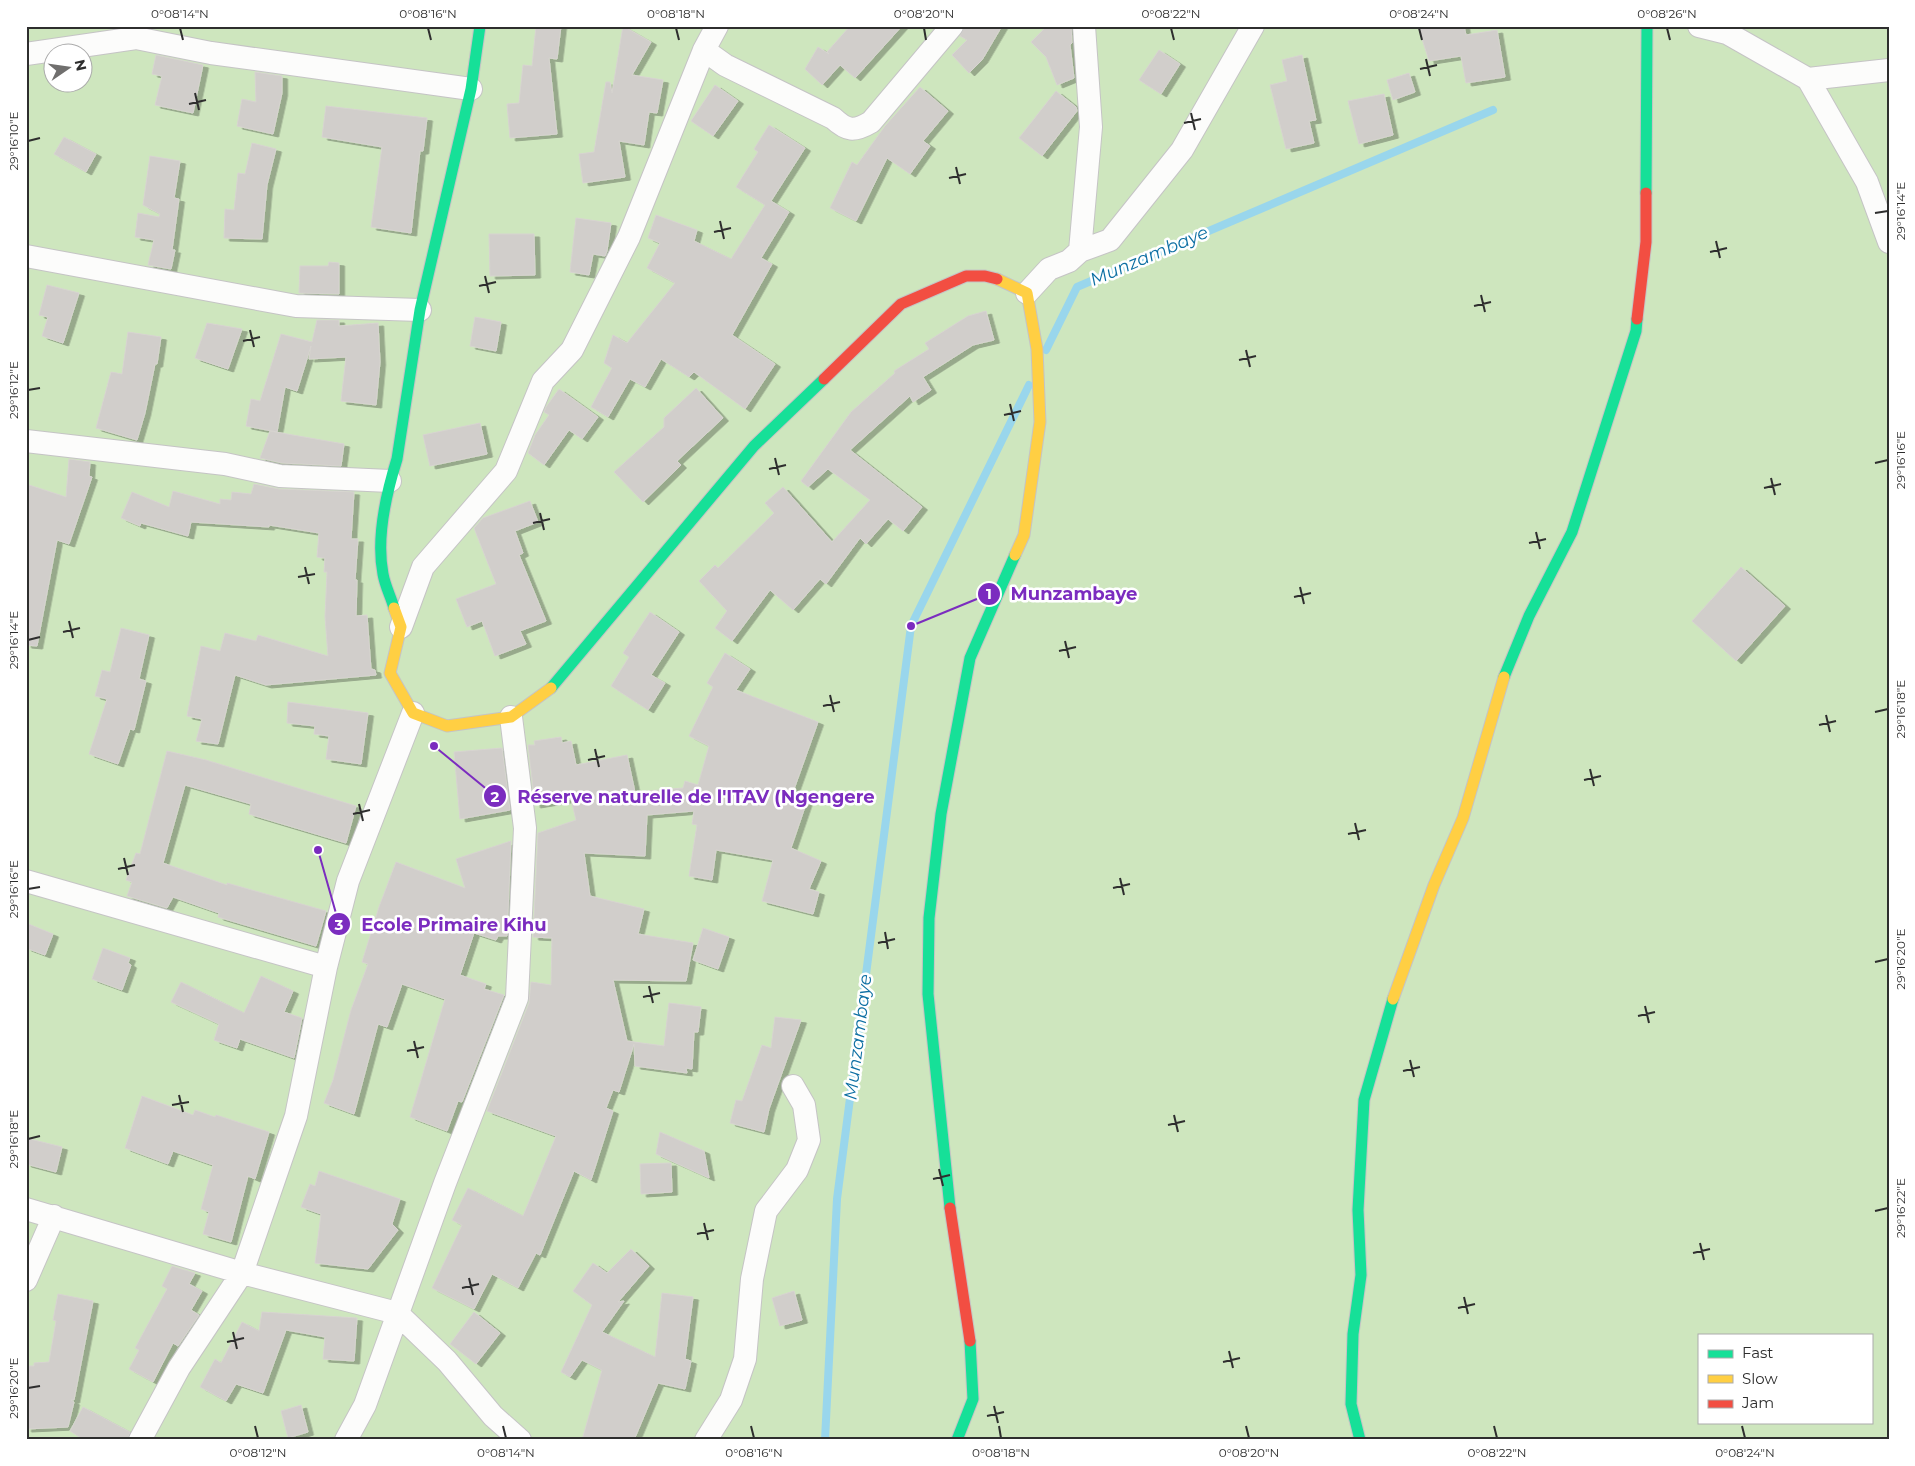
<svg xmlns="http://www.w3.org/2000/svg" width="1915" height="1466" font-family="Montserrat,sans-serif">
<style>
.green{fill:#cee6be;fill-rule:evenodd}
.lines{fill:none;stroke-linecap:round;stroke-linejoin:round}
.stream{stroke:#99d6ec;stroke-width:8}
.building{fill:#d1cecb;stroke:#d7d4d0;filter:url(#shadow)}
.street-casing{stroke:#c5c4c5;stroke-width:24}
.fast-casing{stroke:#c5c4c5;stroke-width:13}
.slow-casing{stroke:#c5c4c5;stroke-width:13}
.jam-casing{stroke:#c5c4c5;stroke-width:13}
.street{stroke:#fcfcfb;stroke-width:22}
.fast{stroke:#16e098;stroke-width:11}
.slow{stroke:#ffcf43;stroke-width:11}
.jam{stroke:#f24e42;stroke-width:11}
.ticks{fill:none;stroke:#2e2e2e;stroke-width:2}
.labels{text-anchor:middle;stroke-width:5;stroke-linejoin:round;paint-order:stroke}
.water-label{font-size:18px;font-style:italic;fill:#0d6fa3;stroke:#fff}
.leader{fill:none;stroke:#7b2cbf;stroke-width:2}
.callout-dot{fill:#7b2cbf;stroke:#fff;stroke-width:2}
.mark-label{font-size:15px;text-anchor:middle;font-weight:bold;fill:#fff}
.callout-label{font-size:18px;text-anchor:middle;font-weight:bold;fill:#7b2cbf;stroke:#fff;stroke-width:5;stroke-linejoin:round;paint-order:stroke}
.neatline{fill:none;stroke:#2e2e2e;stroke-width:2}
.ticks-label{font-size:12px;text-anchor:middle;fill:#2e2e2e}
</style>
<defs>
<filter id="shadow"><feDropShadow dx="5.5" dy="3" stdDeviation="0" flood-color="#0004"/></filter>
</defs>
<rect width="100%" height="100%" fill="#ece8e4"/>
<path class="green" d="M26,26H1889V1440H26ZM52,52H82V82H52ZM1699,1335H1871V1422H1699Z"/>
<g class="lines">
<path class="stream" d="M1046,350L1077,287L1493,110
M825,1440L837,1199L911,626L1029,385"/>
</g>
<path class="building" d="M536,26H561L557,59L549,58L557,134L510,138L507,104L519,103L523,65L532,66Z
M623,26L651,42L632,75L663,80L657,113L649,112L644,145L619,141L625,177L583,183L579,154L594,152L606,82H610L612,93Z
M850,26H902L855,78L840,65L822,85L805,69L818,47L829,54L827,52Z
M965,26H1002L982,60L969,73L952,55L967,40L960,36Z
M1047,26H1071L1072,43L1070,45L1074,78L1057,85L1046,57L1031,42Z
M1418,26H1464L1466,35L1497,30L1505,77L1466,83L1461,56L1429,61Z
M1159,50L1180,64L1161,94L1139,80Z
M156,55L203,65L193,113L155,105L162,76L152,74Z
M1302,55L1316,120L1309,121L1314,143L1286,149L1270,85L1287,81L1282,60Z
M255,72L282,76V93L273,134L237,126L242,99L256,102Z
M1409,73L1415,92L1393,100L1387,80Z
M715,85L738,101L713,136L691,121Z
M920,87L948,111L923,141L930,146L910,174L887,158L856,221L830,208L852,162L857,165L885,126Z
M1056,91L1076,107L1077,111L1042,156L1019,138Z
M1384,94L1393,135L1359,144L1348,101Z
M326,106L427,118L423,151H420L411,233L371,227L382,147L322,137Z
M769,125L805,148L771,201L789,212L761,258L772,264L732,335L775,364L745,409L694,372L689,377L661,359L645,387L630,379L608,417L591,407L612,368L604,363L613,335L627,343L675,283L647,268L660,243L648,238L656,215L697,230L694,241L731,259L765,205L736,187L758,152L754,149Z
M64,137L96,154L86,172L54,154Z
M252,143L276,149L267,185L262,239L224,238L225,209L234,210L238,173L245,174Z
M150,156L180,161L174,198L179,199L172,250H175L171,269L148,265L154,240L135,237L138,213L159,217L160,214L143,205Z
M576,218L611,223L607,251L605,256L593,254L589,275L570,272Z
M489,234H534L535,275L490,276Z
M329,262L339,263V294L299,293L300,266H328Z
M47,285L79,293L63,343L42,336L48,317L39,315Z
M986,311L994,340L973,345L923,377L931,390L913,402L910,396L850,450L922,507L903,531L888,519L866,544L860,538L826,584L820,579L793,610L770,590L732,641L715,628L727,611L699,581L715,565L718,568L774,513L765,503L783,487L832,542L870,500L828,469L808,487L801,481L851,412L895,373L894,371L929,349L925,343L968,316Z
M475,317L501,322L496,351L470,346Z
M317,320H339V326L378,323L380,362L376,405L341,401L346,357L309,359L311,346L297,391L285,387L277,432L246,426L251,399L260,401L281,334L312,342Z
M207,323L242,329L228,369L195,358Z
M128,332L161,337L157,364H155L145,413L137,440L96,428L111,372L122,374Z
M696,388L723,418L677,461L681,465L643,502L614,472L664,427V418Z
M559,389L598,417L582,439L569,430L544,465L528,453L535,435L549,415L544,412L546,407Z
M480,423L487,454L430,466L423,435Z
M270,431L344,444L341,466L282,463L260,458Z
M69,459L90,462L89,476L92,477L69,544L57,540L37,646L26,645V484L66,497Z
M254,484L279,489L354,492L351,539H358L355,580H357L356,616L367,615L371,669L375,670L376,675L266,685L235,675L218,744L196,741L202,719L187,716L201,646L220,651L225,633L256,641L258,635L328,656L325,617L327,572H324L325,558L317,557L319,533L269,525V527L191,522L188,536L141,523L140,526L121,518L132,492L169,507L173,491L220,504V499L231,500L232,492L251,494Z
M530,501L538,522L515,531L523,553L519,555L546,621L520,631L526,644L495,656L482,621L467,627L456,599L496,584L474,528L483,518Z
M1741,567L1785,606L1736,661L1692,621Z
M650,612L679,632L651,675L665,683L648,710L611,686L629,657L623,653Z
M121,628L149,635L139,679L146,681L134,730L130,729L118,764L89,754L107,699L95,696L102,670L110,672Z
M725,653L750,669L736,690L818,722L793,792L808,798L791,848L821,861L809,889L819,892L813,914L762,901L773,860L716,850L712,880L689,876L697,825L692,824L694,811L647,815L645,856L584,853L590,896L644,909L638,934L693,943L686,981L613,980L627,1041L664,1046L669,1003L701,1007L698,1032H694L692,1069L686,1068L687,1073L635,1066L634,1044L619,1092L613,1090L606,1108L613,1111L591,1180L574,1171L540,1255L536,1253L518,1288L492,1274L474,1309L432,1288L462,1225L452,1220L468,1188L523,1216L556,1136L487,1111L529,1003L531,982L551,985L552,938L533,937L538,833L576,820L571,799L535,805L528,745H535L534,741L561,737L562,743L571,741L576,765L627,755L635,792L683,788L685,781L698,785L709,746L689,736L713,687L707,683Z
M288,702L368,713L361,764L326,759L329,736L314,734L315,726L287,723Z
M502,748L510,810L460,819L454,752Z
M167,751L206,760L356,806L346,843L249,814L251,804L185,785L163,863L227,885V883L326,911L316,946L218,917L219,913L173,897L167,908L127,896L132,882L126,880L136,853L140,854Z
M511,841L507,936H498L496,940L474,933L460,975L486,984L484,989L504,995L462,1102L458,1101L447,1131L410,1117L445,999L402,984L387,1027L378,1024L354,1114L324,1103L333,1080L351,1010L368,964L362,962L379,907L396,862L465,888L456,859Z
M26,923L53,934L45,955L26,948Z
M703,928L729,937L718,969L693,960Z
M103,948L130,958L128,963L131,965L122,990L92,979Z
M261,976L293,991L284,1012L302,1018L294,1058L240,1039L237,1048L214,1040L219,1024L171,1002L181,982L244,1013Z
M775,1017L801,1020L769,1109L764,1132L730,1123L736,1100L742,1101L762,1045L771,1048Z
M142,1096L193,1115L195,1110L215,1117L216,1115L269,1132L255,1179L248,1176L231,1242L203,1234L209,1212L201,1209L213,1165L173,1151L168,1164L125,1148Z
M660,1132L704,1151L709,1178L656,1154Z
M26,1138L62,1147L56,1172L26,1164Z
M671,1163L672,1192L641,1194L640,1164Z
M319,1171L400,1199L392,1224L398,1230L368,1269L315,1263L321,1214L301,1207L310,1184L315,1186Z
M631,1249L649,1266L618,1302L624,1301L602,1332L655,1357L662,1293L693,1297L685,1359L691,1361L685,1389L658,1383L634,1440H582L602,1370L582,1360L570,1377L561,1372L592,1305L573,1291L593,1263L607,1273Z
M172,1266L195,1273L189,1284L202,1291L191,1310L199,1315L178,1346L173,1343L153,1382L129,1369L139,1350L135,1348L167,1289L162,1286Z
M794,1291L802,1320L780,1326L772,1298Z
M58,1294L93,1301L74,1400H71L74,1402L68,1427L26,1429V1366H34V1363L49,1362L56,1321L53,1320Z
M262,1312L357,1318L354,1361L323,1359L325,1337L286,1330L263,1393L236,1384L226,1401L200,1387L215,1359L221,1363L242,1322L259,1331Z
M474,1312L500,1333L476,1364L450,1344Z
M301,1405L308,1432L288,1438L281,1411Z
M83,1407L130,1432L127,1440H84L70,1431Z"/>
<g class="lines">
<defs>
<path id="street" d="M1699,26L1727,33L1808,79L1867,182L1889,242
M704,50L725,65L833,118C847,131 854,132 871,122L952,26
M26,54L136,38L211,53L471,89
M1808,79L1889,70
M1080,251L1091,127L1084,26
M26,256L296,306L420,310
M1027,293L1049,269L1069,261L1080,251L1110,240L1182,150L1253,26
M26,441L225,464L280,476L390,481
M401,627L423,567L506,471L543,381L572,350L629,237L704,50L717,26
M26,881L326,967
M26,1209L242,1273L397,1313L447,1361L493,1416L520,1440
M26,1280L54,1216
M140,1440L179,1368L242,1273L296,1116L326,967L348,881L413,713
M346,1440L365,1405L445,1183L517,998L525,828L511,717
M706,1440L731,1400L745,1359L752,1279L766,1211L797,1170L809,1140L804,1105L793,1086"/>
<path id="fast" d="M1646,193L1647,26
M394,608C391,597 385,586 383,574C376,538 386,494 397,459L420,310L471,89L480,26
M1504,677L1529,616L1572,532L1636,331L1637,319
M551,688L754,446L824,379
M950,1208L928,994L929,918L941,814L970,658L1015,555
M957,1440L973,1399L970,1341
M1360,1440L1351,1404L1353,1334L1361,1275L1358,1210L1364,1100L1393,999"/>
<path id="slow" d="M997,279L1027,293L1037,349L1040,422L1024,535L1015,555
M394,608L401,627L390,673L413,713L447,726L511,717L551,688
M1393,999L1434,885L1463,818L1504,677"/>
<path id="jam" d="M1637,319L1646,242V193
M824,379L901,304L966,276H985L997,279
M950,1208L970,1341"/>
</defs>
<use href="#street" class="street-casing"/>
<use href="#fast" class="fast-casing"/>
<use href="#slow" class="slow-casing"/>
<use href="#jam" class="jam-casing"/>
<use href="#street" class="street"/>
<use href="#fast" class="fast"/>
<use href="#slow" class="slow"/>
<use href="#jam" class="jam"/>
</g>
<path class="ticks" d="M180,28L183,40M428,28L431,40M676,28L679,40M924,28L926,40M1171,28L1174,40M1419,28L1422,40M1667,28L1670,40M1426,59L1430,76M1420,69L1437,65M195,93L199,110M189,104L206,100M1191,113L1195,130M1184,123L1201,119M28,141L40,138M956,167L960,184M949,178L966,174M1875,213L1888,211M720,221L724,239M714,232L731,228M1716,241L1720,258M1710,252L1727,248M485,276L489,293M479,286L496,282M1481,295L1485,312M1474,306L1491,302M250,330L254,347M243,341L260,337M1246,350L1250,367M1239,360L1256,356M28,390L40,388M1010,404L1014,421M1004,415L1021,411M775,458L779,475M1875,463L1888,460M769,469L786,465M1771,478L1775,495M1764,488L1781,484M540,513L544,530M533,523L550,519M1536,532L1540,549M1529,543L1546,539M305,567L309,584M298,577L315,574M1300,587L1304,604M1294,597L1311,593M69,621L73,638M63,632L80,628M28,640L40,637M1065,641L1069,658M1059,651L1076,647M830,695L834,712M823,706L840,702M1875,712L1888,709M1826,715L1830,732M1819,725L1836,721M595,749L599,767M588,760L605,756M1590,769L1594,786M1584,780L1601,776M359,804L363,821M353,814L370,810M1355,823L1359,840M1348,834L1366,830M124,858L128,875M118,869L135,865M1120,878L1124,895M1113,888L1130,884M28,889L40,887M885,932L888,949M878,943L895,939M1875,962L1888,959M649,986L653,1003M643,997L660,993M1645,1006L1649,1023M1638,1016L1655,1012M414,1041L418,1058M407,1051L424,1047M1410,1060L1414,1077M1403,1071L1420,1067M179,1095L183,1112M172,1105L189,1102M1174,1115L1178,1132M1168,1125L1185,1121M28,1139L40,1136M939,1169L943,1186M933,1179L950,1175M1875,1211L1888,1208M704,1223L708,1240M697,1234L714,1230M1700,1243L1704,1260M1693,1253L1710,1249M469,1278L473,1295M462,1288L479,1284M1464,1297L1468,1314M1458,1308L1475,1304M233,1332L237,1349M227,1342L244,1338M1229,1351L1233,1368M1223,1362L1240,1358M28,1388L40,1386M994,1406L998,1423M987,1416L1004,1412M255,1426L258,1438M503,1426L506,1438M751,1426L754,1438M999,1426L1001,1438M1246,1426L1249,1438M1494,1426L1497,1438M1742,1426L1745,1438"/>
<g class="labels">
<g class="water-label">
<text transform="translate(1149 256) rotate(-23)" y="6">Munzambaye</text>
<text transform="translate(858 1037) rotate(-83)" y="6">Munzambaye</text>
</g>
</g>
<path class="leader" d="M911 626L989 594M434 746L495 796M318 850L339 924"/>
<g class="callout-dot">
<circle cx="911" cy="626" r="5"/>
<circle cx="434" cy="746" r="5"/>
<circle cx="318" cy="850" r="5"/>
<circle cx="989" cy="594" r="12"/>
<circle cx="495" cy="796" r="12"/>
<circle cx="339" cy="924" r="12"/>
</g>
<g class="mark-label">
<text x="989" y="599">1</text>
<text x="495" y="802">2</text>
<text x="339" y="930">3</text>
</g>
<g class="callout-label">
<text x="1074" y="600">Munzambaye</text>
<text x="696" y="803">Réserve naturelle de l'ITAV (Ngengere</text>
<text x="454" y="931">Ecole Primaire Kihu</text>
</g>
<rect width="1915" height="1466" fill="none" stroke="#ffffff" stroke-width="55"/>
<rect x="1698" y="1334" width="175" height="90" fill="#ffffff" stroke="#ababab"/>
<rect x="1708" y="1350" width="25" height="8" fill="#16e098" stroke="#ababab"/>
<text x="1742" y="1358" font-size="15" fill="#2e2e2e">Fast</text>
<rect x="1708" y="1375" width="25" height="8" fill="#ffcf43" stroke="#ababab"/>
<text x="1742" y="1384" font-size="15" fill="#2e2e2e">Slow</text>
<rect x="1708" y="1400" width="25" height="8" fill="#f24e42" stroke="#ababab"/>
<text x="1742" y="1408" font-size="15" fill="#2e2e2e">Jam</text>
<g transform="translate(68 68) rotate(77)"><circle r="24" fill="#ffffff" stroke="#ababab"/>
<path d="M0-4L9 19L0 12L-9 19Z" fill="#706f6e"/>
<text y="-8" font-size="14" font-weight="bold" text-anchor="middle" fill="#2e2e2e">N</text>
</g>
<rect x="28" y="28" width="1860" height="1410" class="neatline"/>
<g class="ticks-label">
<text x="180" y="18">0°08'14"N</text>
<text x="428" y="18">0°08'16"N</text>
<text x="676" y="18">0°08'18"N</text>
<text x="924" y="18">0°08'20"N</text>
<text x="1171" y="18">0°08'22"N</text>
<text x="1419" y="18">0°08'24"N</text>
<text x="1667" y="18">0°08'26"N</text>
<text transform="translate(14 141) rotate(-90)" y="4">29°16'10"E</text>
<text transform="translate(1901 211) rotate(-90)" y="4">29°16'14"E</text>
<text transform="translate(14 390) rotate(-90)" y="4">29°16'12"E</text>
<text transform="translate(1901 460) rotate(-90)" y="4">29°16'16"E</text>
<text transform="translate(14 640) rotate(-90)" y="4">29°16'14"E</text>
<text transform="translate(1901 709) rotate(-90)" y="4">29°16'18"E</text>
<text transform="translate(14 889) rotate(-90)" y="4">29°16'16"E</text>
<text transform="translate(1901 959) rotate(-90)" y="4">29°16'20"E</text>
<text transform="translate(14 1139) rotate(-90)" y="4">29°16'18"E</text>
<text transform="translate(1901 1208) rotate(-90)" y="4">29°16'22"E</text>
<text transform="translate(14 1388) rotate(-90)" y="4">29°16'20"E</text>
<text x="258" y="1457">0°08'12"N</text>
<text x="506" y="1457">0°08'14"N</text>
<text x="754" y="1457">0°08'16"N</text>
<text x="1001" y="1457">0°08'18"N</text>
<text x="1249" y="1457">0°08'20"N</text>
<text x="1497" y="1457">0°08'22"N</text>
<text x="1745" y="1457">0°08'24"N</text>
</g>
</svg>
